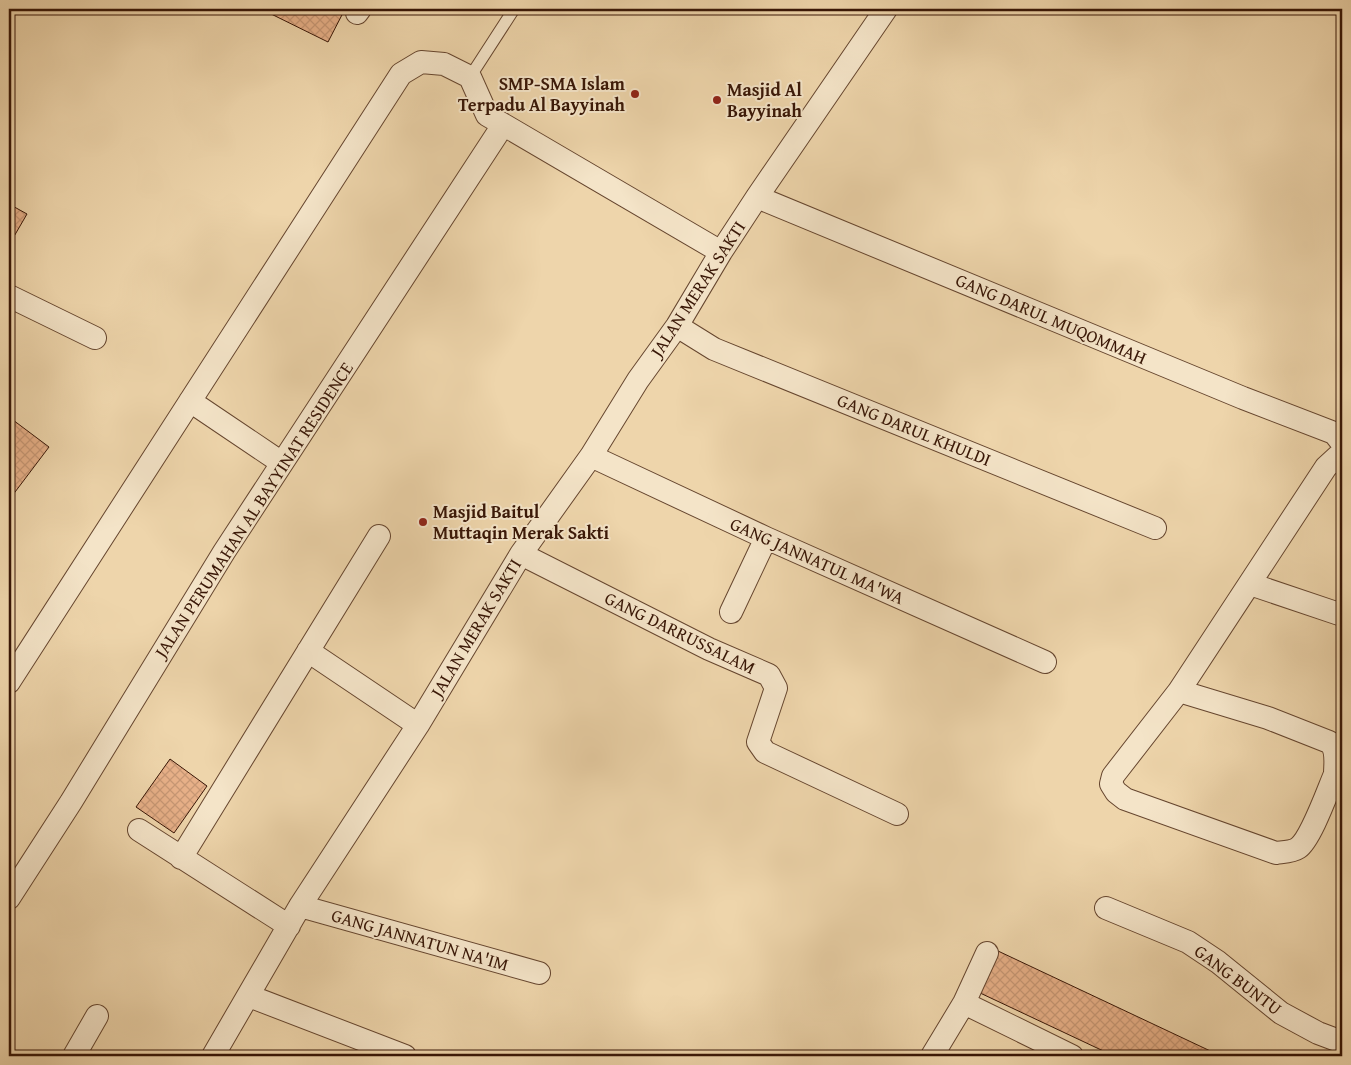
<svg xmlns="http://www.w3.org/2000/svg" width="1351" height="1065" font-family="'Gentium Book Plus',serif">
<style>
.building{fill:url(#building-cross-hatch);stroke:#381606}
.lines{fill:none;stroke-linecap:round;stroke-linejoin:round}
.service-casing{stroke:#66462f;stroke-width:13}
.minor-casing{stroke:#66462f;stroke-width:24}
.service{stroke:#f4e4c8;stroke-width:11}
.minor{stroke:#f4e4c8;stroke-width:22}
.poi-dot{fill:#8f2418;stroke:#f4e4c8;stroke-width:2}
.labels{text-anchor:middle;stroke-width:4;stroke-linejoin:round;paint-order:stroke}
.poi-label{font-size:18px;font-weight:bold;fill:#381606;stroke:#f4e4c8;text-anchor:start}
.street-label{font-size:18px;fill:#381606;stroke:#f4e4c8}
</style>
<defs>
<pattern id="building-cross-hatch" width="8" height="8" patternUnits="userSpaceOnUse" patternTransform="scale(1.25)"><rect width="8" height="8" fill="#e7b088"/><path d="M0 0l8 8M0 8l8-8" fill="none" stroke="#c79774"/></pattern>
</defs>
<rect width="100%" height="100%" fill="#eed5ab"/>
<filter id="stains"><feTurbulence type="fractalNoise" baseFrequency=".004" numOctaves="4"/><feColorMatrix values="0 0 0 0 .2 0 0 0 0 .09 0 0 0 0 .02 0 0 0 .5 -.17"/></filter>
<radialGradient id="worn" r=".72"><stop offset=".6" stop-color="#630" stop-opacity="0"/><stop offset="1" stop-color="#630" stop-opacity=".3"/></radialGradient>
<path class="building" d="M261,9H345L328,42Z
M9,204L27,214L9,245Z
M9,417L49,447L9,500Z
M170,759L207,786L174,833L136,807Z
M998,951L1221,1056H1114L978,992Z"/>
<g class="lines">
<defs>
<path id="service" d="M470,77L514,9"/>
<path id="minor" d="M357,13L360,9
M757,197L1243,398L1334,433L1342,443
M9,296L95,338
M677,326L714,349L1155,528
M190,401L282,463
M591,456L766,538L1045,662
M521,554L709,649L769,675L776,688L758,742L765,752L897,814
M1250,584L1342,615
M731,612L766,538
M308,651L418,725
M9,682L401,74L421,62L444,64L470,77L487,115L721,252
M1179,691L1268,718L1329,742C1338,749 1335,763 1335,774L1342,778
M1335,774C1328,790 1311,839 1298,848C1292,852 1283,852 1276,853L1125,799L1116,792L1111,784L1113,776L1179,691L1326,467L1338,456L1342,455
M139,830L289,926
M181,858L379,536
M9,898L71,802L224,552L503,125
M300,906L539,973
M1106,908L1188,942L1218,962L1281,1013L1318,1033L1342,1042
M249,996L405,1056
M964,1003L1072,1056
M74,1056L97,1016
M213,1056L300,906L418,725L521,554L591,456L638,380L677,326L721,252L757,197L886,9
M932,1056L964,1003L987,953"/>
</defs>
<use href="#service" class="service-casing"/>
<use href="#minor" class="minor-casing"/>
<use href="#service" class="service"/>
<use href="#minor" class="minor"/>
</g>
<g class="poi-dot">
<circle cx="635" cy="94" r="5"/>
<circle cx="717" cy="100" r="5"/>
<circle cx="423" cy="522" r="5"/>
</g>
<g class="labels">
<g class="poi-label">
<text x="625" y="90" text-anchor="end">SMP-SMA Islam<tspan x="625" dy="21">Terpadu Al Bayyinah</tspan></text>
<text x="727" y="96">Masjid Al<tspan x="727" dy="21">Bayyinah</tspan></text>
<text x="433" y="518">Masjid Baitul<tspan x="433" dy="21">Muttaqin Merak Sakti</tspan></text>
</g>
<g class="street-label">
<text transform="translate(698 289) rotate(-57)" y="6">JALAN MERAK SAKTI</text>
<text transform="translate(1051 319) rotate(23)" y="6">GANG DARUL MUQOMMAH</text>
<text transform="translate(914 430) rotate(22)" y="6">GANG DARUL KHULDI</text>
<text transform="translate(254 510) rotate(-57)" y="6">JALAN PERUMAHAN AL BAYYINAT RESIDENCE</text>
<text transform="translate(817 561) rotate(24)" y="6">GANG JANNATUL MA'WA</text>
<text transform="translate(476 628) rotate(-59)" y="6">JALAN MERAK SAKTI</text>
<text transform="translate(680 633) rotate(26)" y="6">GANG DARRUSSALAM</text>
<text transform="translate(420 940) rotate(16)" y="6">GANG JANNATUN NA'IM</text>
<text transform="translate(1238 980) rotate(37)" y="6">GANG BUNTU</text>
</g>
</g>
<rect width="1351" height="1065" fill="none" stroke="#eed5ab" stroke-width="30"/>
<rect x="10" y="10" width="1331" height="1045" fill="none" stroke="#381606" stroke-width="2.5"/>
<rect x="15" y="15" width="1321" height="1035" fill="none" stroke="#381606"/>
<rect width="100%" height="100%" filter="url(#stains)"/>
<rect width="100%" height="100%" fill="url(#worn)"/>
</svg>
